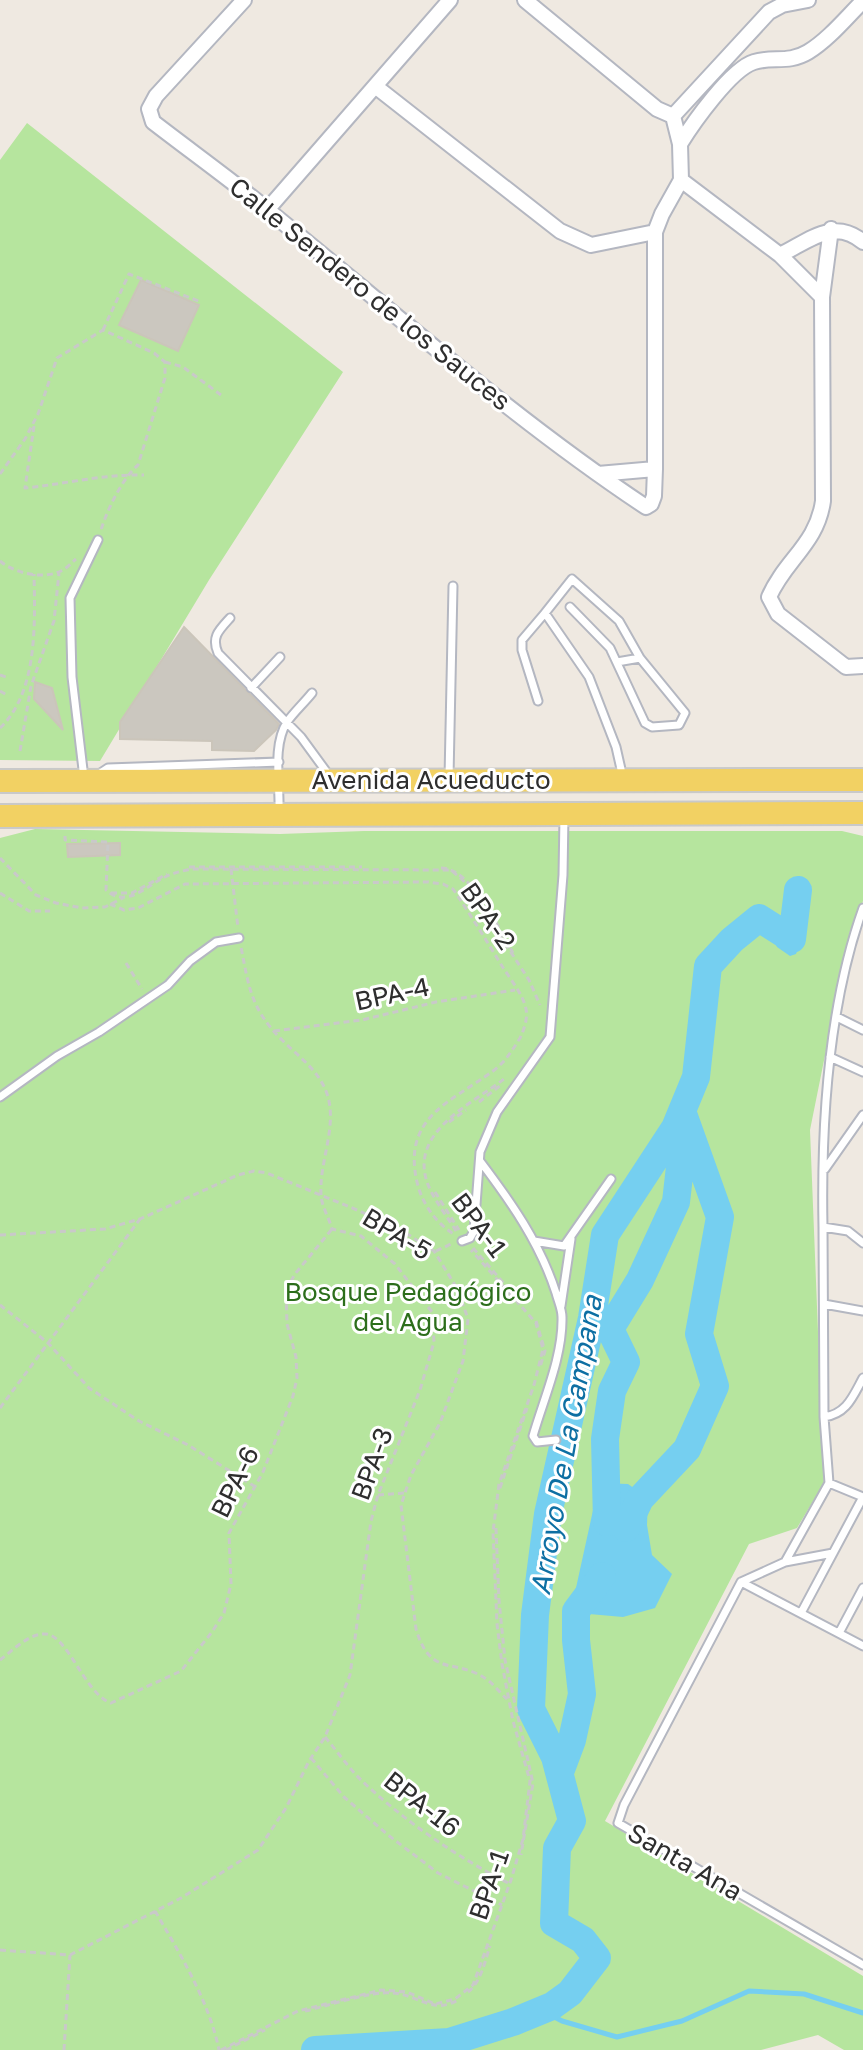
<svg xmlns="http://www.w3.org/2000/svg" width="863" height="2050" font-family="'Golos Text',sans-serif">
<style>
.green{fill:#b6e59e}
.water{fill:#75cff0}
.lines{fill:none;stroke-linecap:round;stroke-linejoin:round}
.stream{stroke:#75cff0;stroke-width:5}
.river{stroke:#75cff0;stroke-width:28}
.building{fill:#cbc7bf;stroke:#cbc5ba;stroke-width:2}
.service-casing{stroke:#b4b7c1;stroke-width:11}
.minor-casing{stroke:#b4b7c1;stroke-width:18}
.primary-casing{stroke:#c9c9c9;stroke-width:26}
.path{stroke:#c9c9c9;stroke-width:3;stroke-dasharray:6 4;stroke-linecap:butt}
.service{stroke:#fff;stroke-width:7}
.minor{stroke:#fff;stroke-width:14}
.primary{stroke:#f2d163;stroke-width:22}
.labels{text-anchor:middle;stroke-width:6;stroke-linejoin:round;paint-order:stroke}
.street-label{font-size:26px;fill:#2e2e2e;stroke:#fff}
.park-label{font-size:26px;fill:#2c6e1b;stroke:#fff}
.water-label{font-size:28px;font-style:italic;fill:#0d6fa3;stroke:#fff}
</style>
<rect width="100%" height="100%" fill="#efe9e1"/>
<path class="green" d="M27,123L343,372L209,580L100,761L0,760V160Z
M35,829L280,834L364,831H842L863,836V901L850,931L810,1130L824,1483L797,1528L749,1544L605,1821L863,1976V2050H844L818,2035L761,2050H0V838Z"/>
<path class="water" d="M787,930L798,936L800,943L796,954L790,956L777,947L772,937L774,934Z
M599,1483L628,1484L648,1498L647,1525L652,1555L672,1574L655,1608L623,1617L589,1614L574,1597Z"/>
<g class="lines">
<path class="stream" d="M541,2010L562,2021L617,2037L682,2021L749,1991L804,1994L863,2013"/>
<path class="river" d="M607,1522L605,1439L612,1391L626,1362L610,1329L640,1280L676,1202L681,1158L688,1129
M626,1528L640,1499L687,1449L715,1386L699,1334L720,1217L682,1111
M560,1772L572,1740L582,1694L576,1640V1611L602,1576
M315,2050L449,2042L513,2022L552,2006L570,1993L597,1958L583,1940L554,1923L557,1848L572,1821L555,1757L531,1709L535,1615L548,1514L592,1318L605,1235L675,1128L696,1077L708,966L732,940L759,918L792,939L798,890"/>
</g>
<path class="building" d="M141,280L199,305L178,351L119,325Z
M184,627L279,724L276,730L254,751L212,750V741L120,739V722Z
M35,682L52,688L63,730L34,699Z
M120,843V855L68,857L67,844Z"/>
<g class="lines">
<defs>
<path id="service" d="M570,607L610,648L645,723L652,727L679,725L685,713L640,658L619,621L572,579L545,613L589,677L616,747L623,778
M230,618C219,630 211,637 218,653L301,737L331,778
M617,662L640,658
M251,688L280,657
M538,701L522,650V640L545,613
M99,774L108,768L279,762
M84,778L72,677L70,598L98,540
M449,778L453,586
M279,810C280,783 272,746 287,722C294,712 304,703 312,693
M863,908C828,1006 821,1124 823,1227L848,1231L863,1243
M837,1017L863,1030
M830,1057L863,1072
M0,1097L57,1056L99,1032L168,985L190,961L216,942L239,938
M480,1161C511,1202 540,1243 556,1293C558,1301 562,1309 562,1317C563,1356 544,1398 533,1436L537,1442L556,1440
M825,1169L863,1115
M823,1227L824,1417C847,1414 853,1396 863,1378
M462,1241L470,1238L474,1231L480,1152L497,1112L550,1037L563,875L564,816
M534,1241L564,1246L611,1179
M824,1304L863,1311
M561,1306L571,1239
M824,1417L829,1483
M785,1562L833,1553
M741,1582L624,1805L618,1823L863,1965
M741,1582L785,1562L829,1483L863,1497
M741,1582L863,1646
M801,1613L863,1497
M839,1633L863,1588"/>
<path id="minor" d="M244,0L156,96L149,109L153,122C188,149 224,175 259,203C387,306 509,416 646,507L651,504L654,496L655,469V232L662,214L681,180L680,144L673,116
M525,0L657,109L673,116
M375,86L560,231L591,245L655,232
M673,116L769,12L782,5L808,0
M680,144C693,123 731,69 754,62C773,56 788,64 808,52C828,40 846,18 863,1
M681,180L780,255L822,297
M267,210L450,0
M831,229L822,297L823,501C817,544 785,560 769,597L778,614L846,667L863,666
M780,255C809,241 834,217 863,242
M598,474L655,469"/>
<path id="primary" d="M0,781L863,780
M0,816L863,813"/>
</defs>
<use href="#service" class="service-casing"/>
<use href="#minor" class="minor-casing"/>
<use href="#primary" class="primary-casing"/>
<path class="path" d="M103,330L129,274L201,302
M165,362L183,367L221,395
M34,426L25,488C65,484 104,474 144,475
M0,474L25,439L38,414L57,358L103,330L154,353L165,362V378L138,465C122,479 107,510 101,530
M0,561C14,573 43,580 61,571C66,569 71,563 76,559
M0,675L9,678
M0,691L7,695
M0,728C38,692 35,623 34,574
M20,751L31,686L54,621L59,573
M65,836V840L108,842L106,890C127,909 147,885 165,877C173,873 182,871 191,869L451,870L465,882L529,980L540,1005
M0,858L36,895L56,903L82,908L105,907L123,898
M189,867H362
M441,868C471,868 499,929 513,953
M231,869L238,928
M0,893L29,911H50
M111,893H132L167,874
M110,904L124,910L138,908L185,884L428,882L443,884L453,889C470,914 486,940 502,966C510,979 523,994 526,1009C528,1018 524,1030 520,1038C512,1051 505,1062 493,1071C451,1102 402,1117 417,1182C422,1204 436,1223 455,1235
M126,963L142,989
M274,1031L362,1020L436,1002L515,990
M479,1102L501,1085
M449,1122L466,1110
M435,1192L459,1230
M456,1231C447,1216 433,1199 427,1182C410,1131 472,1104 504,1079
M0,1235L105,1229L140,1219L238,1175L254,1171L267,1173L357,1210L401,1230L434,1251L458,1290L468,1319L463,1361L440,1423L411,1475L401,1505L416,1629C431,1680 456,1656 489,1681C495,1686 501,1694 507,1699
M473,1248L521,1303
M436,1251L451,1244
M0,1305L48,1343L89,1388L139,1421L188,1445L254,1486
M536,1321L545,1351L540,1367
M0,1408L140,1219
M500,1488L527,1408
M378,1495L405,1493
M496,1528L499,1601L505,1660L533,1783L521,1855
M0,1660C12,1651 27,1635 43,1634C67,1631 84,1694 111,1703L181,1671L212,1632L224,1613L231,1584L229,1533L263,1472L293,1396L297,1378L296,1357L287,1324L286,1290L295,1274L332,1229
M325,1737C337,1751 348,1767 361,1780C404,1821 457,1857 510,1884
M311,1758L344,1797L388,1835L438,1873L502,1905
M155,1911C180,1954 209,2001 219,2050
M0,1950L70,1955L181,1898L258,1850L286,1808L309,1761L325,1737L350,1675L371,1521L378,1495L420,1390L434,1342L432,1312L395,1264L361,1236L332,1229C329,1218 321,1205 321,1194C319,1161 339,1124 326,1091C317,1069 298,1056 282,1040C251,1009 249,988 241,947
M468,1992C481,1982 485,1961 490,1946
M305,2011C328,2006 370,1991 392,1993C417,1994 435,2016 459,1999
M64,2050L70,1955
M221,2050L298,2011L381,1990L407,1992L435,2004L455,1999L473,1985L511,1880L523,1839L530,1781L513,1721L502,1664L497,1624L493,1532L499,1484L534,1385L543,1349L536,1323L471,1250
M226,2050L265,2030"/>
<use href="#service" class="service"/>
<use href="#minor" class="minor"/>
<use href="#primary" class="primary"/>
</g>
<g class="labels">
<g class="street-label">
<text transform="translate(370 294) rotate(39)" y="9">Calle Sendero de los Sauces</text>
<text x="431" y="789">Avenida Acueducto</text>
<text transform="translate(488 916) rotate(55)" y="9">BPA-2</text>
<text transform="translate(392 994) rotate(-12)" y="9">BPA-4</text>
<text transform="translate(479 1225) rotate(53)" y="9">BPA-1</text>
<text transform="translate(397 1234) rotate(31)" y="9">BPA-5</text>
<text transform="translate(372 1464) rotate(-70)" y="9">BPA-3</text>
<text transform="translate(235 1482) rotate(-64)" y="9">BPA-6</text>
<text transform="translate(422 1804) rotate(38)" y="9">BPA-16</text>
<text transform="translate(685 1862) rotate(30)" y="9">Santa Ana</text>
<text transform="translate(489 1885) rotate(-71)" y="9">BPA-1</text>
</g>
<g class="park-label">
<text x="408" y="1301">Bosque Pedagógico<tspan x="408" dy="30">del Agua</tspan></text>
</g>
<g class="water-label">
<text transform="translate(566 1445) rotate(-80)" y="10">Arroyo De La Campana</text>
</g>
</g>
</svg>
